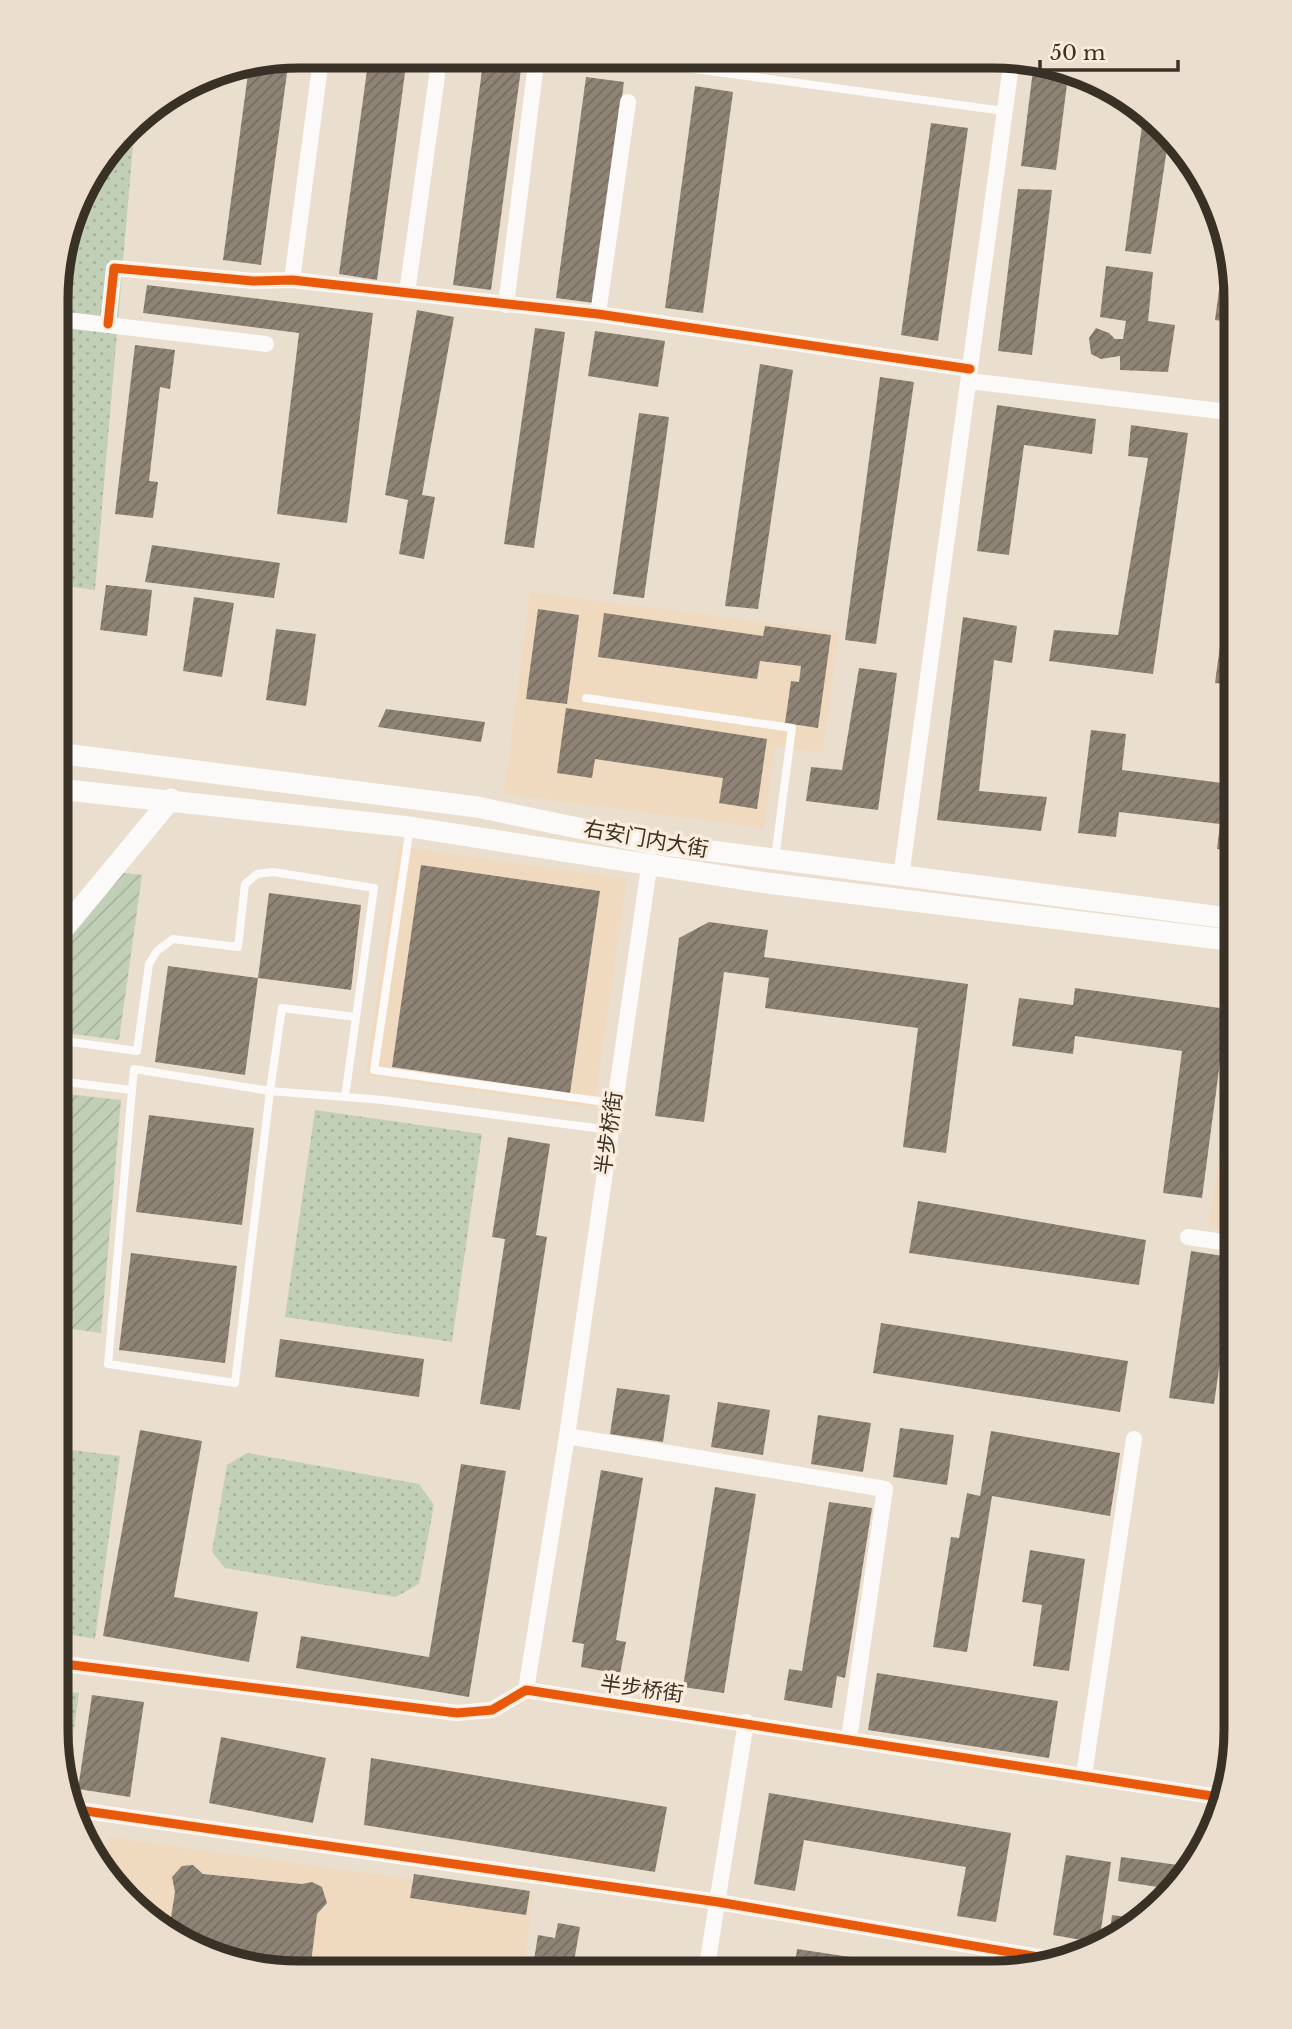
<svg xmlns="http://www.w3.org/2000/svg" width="1292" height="2029" font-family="'Libre Baskerville','Noto Sans SC',serif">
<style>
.built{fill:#efdac0}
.grass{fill:url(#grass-dots)}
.garden{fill:url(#garden-furrows)}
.building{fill:url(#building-hatch)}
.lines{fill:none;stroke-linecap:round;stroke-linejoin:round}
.service{stroke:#fcfaf8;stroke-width:8}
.minor{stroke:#fcfaf8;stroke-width:16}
.secondary{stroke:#fcfaf8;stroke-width:21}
.cycleway-casing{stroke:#fbeddd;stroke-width:13}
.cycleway{stroke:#e8590c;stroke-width:9}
.labels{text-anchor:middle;stroke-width:7;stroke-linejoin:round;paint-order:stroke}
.street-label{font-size:21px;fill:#3a3126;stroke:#fbeddd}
.rim{fill:none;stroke:#3a3126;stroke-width:9}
</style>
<defs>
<pattern id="grass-dots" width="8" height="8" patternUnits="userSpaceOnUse" patternTransform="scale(1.75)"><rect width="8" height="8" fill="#c2cfb7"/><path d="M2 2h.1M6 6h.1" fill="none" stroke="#a7b29d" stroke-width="1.8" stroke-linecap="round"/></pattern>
<pattern id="garden-furrows" width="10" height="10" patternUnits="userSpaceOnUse" patternTransform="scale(1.75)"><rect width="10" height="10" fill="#c2cfb7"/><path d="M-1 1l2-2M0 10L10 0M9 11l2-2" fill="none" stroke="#a7b29d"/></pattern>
<pattern id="building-hatch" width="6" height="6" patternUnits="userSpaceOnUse" patternTransform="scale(1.75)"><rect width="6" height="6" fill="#8e8375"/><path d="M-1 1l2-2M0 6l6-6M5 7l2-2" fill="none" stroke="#756c60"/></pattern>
</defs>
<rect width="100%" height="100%" fill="#eadece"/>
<path class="built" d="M530,592L839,632L823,753L775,747L764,828L504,794Z
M398,846L627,879L594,1108L366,1075Z
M1236,1033V1230L1209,1226Z
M109,1837L533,1896L523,1972L268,1971L152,1923L106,1863Z"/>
<path class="grass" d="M135,121L95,590L58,585V460L75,213L81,191Z
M315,1110L482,1134L452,1342L285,1317Z
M56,1448L120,1456L95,1639L56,1632Z
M247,1453L419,1484L434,1505L419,1584L396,1597L225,1568L212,1552L227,1465Z
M56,1690L79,1693L71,1749L60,1747L56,1730Z"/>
<path class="garden" d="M116,872L142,875L119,1040L57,1032V942Z
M57,1093L121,1100L101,1333L57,1327Z"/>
<path class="building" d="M369,56L407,58L377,280L339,274Z
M289,58L261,265L223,260L249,66Z
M885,58H918V65Z
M1034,62L1068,76L1056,170L1021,166Z
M483,63L521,69L491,290L453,285Z
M586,77L624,82L594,303L556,298Z
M695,86L733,92L703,313L665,308Z
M1144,111L1168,142L1151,254L1125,251Z
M931,123L968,128L938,341L901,335Z
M1018,189L1052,190L1032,355L998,351Z
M1225,246L1236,299V323L1215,320Z
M1106,266L1153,272L1148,321L1175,325L1168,372L1120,370V356L1101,359L1091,354L1089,338L1096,328L1109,333L1115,339H1123L1126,321L1100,317Z
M147,285L373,313L347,523L277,514L299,333L143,313Z
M417,310L454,317L422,495L435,497L424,559L399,554L408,500L385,495Z
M535,328L565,332L534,548L504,544Z
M595,331L665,341L658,387L588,376Z
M135,345L175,350L170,389L160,387L149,481L158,482L153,518L115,514Z
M760,364L793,370L758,609L725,606Z
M880,377L914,382L876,644L845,640Z
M997,405L1096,419L1092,454L1024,445L1009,555L977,551Z
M639,413L669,417L644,598L613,594Z
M1131,425L1188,433L1153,674L1049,661L1054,630L1118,635L1148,458L1128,456Z
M1234,542H1236V685L1215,683Z
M152,545L280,563L274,598L145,582Z
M106,585L152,590L147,636L100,630Z
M194,597L234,603L222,677L183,671Z
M538,609L579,615L567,704L526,699Z
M604,613L763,636L765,626L831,635L818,728L785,723L791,681L799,682L801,666L760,661L757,679L598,657Z
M963,617L1017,626L1012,663L994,660L979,791L1047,797L1041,831L937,820Z
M276,629L316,634L306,706L266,700Z
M859,668L897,673L878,810L806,801L811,767L842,770Z
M566,708L767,739L757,809L719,803L723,778L595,759L592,778L557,773Z
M386,709L485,722L481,742L378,727Z
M1091,730L1126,734L1122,770L1222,783L1227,748L1236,749V852L1217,849L1220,824L1119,812L1116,837L1078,833Z
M421,865L600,891L570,1093L392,1067Z
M269,893L361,905L351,990L258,978Z
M709,922L768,930L764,957L968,984L946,1153L903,1147L918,1028L765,1008L769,978L724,972L704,1122L655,1116L679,938Z
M168,966L258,978L245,1075L155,1062Z
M1075,988L1227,1009L1202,1198L1163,1193L1182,1051L1075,1036L1073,1054L1012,1046L1019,998L1073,1005Z
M149,1115L254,1128L242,1225L136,1212Z
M508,1137L550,1144L536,1235L547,1237L520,1410L480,1404L505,1239L492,1237Z
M918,1201L1146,1240L1139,1285L909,1253Z
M1191,1251L1236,1258V1301L1229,1300L1214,1404L1169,1398Z
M131,1253L237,1266L225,1363L119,1350Z
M881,1323L1128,1361L1120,1412L873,1373Z
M280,1339L424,1359L419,1397L275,1377Z
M617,1388L670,1395L663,1442L610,1434Z
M718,1402L770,1410L763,1455L711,1447Z
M818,1415L871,1423L863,1472L811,1464Z
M900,1428L954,1435L947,1485L893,1477Z
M140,1430L202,1441L174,1597L258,1612L249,1662L103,1636Z
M991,1431L1120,1453L1110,1516L992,1496L967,1652L933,1647L951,1537L959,1538L967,1493L980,1496Z
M461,1464L506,1471L469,1697L296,1668L301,1636L429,1657Z
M601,1470L643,1478L616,1640L626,1642L620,1674L581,1667L584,1644L572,1642Z
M715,1487L756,1494L724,1693L683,1687Z
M829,1502L872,1508L845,1678L837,1676L832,1708L784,1700L789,1669L802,1671Z
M1030,1550L1085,1559L1069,1671L1033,1666L1042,1605L1022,1602Z
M877,1673L1058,1701L1049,1758L868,1730Z
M92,1695L144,1702L130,1797L78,1789Z
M221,1737L326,1758L313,1823L209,1803Z
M371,1758L667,1807L655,1872L364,1825Z
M769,1793L1011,1833L996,1922L957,1916L966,1867L804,1840L795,1891L754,1884Z
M1066,1855L1111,1862L1099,1943L1053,1935Z
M1121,1857L1192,1867L1186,1877L1171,1889L1118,1881Z
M193,1865L203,1874L302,1884L312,1882L322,1887L327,1903L317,1914L310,1971H268L169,1930L175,1892L172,1877L182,1866Z
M414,1874L530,1891L526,1915L410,1898Z
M1112,1915L1133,1918L1109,1937Z
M558,1923L580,1927L573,1967L566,1966L565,1972H532L538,1935L555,1938Z
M797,1949L944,1971V1973L794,1972Z"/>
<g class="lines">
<path class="service" d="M607,57L1004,111
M586,698L792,728L775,858
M410,827L374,1070L613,1103
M57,1040L137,1051L149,964L157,951L173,939L238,947L245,884L257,874L273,872L374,888L345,1097
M57,1081L132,1090L108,1364L235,1383L270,1091L383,1100L610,1130
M132,1090L134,1069L270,1091L282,1008L356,1017"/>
<path class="minor" d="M292,280L321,59
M407,293L437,76
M506,305L536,63
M598,314L628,102
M58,319L266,344
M108,324L114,268L253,281L292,280L598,314L970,369
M969,381L1236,413
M901,877L1012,58
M1188,1237L1236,1244
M567,1436L885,1489L849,1739
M56,1663L457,1713L492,1710L526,1690L1225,1798
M526,1690L567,1436L649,867
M1084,1775L1134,1439
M72,1809L718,1902L1056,1960
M706,1972L746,1722"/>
<path class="secondary" d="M57,753L477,807L650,843L1236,919
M57,789L410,827L767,883L1236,941
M57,937L171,799"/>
<defs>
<path id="cycleway" d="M108,324L114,268L253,281L292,280L598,314L970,369
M56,1663L457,1713L492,1710L526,1690L1225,1798
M72,1809L718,1902L1056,1960"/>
</defs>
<use href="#cycleway" class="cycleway-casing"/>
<use href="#cycleway" class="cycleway"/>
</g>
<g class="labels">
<g class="street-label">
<text transform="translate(646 839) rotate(10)" y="7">右安门内大街</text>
<text transform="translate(609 1133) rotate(-82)" y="7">半步桥街</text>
<text transform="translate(642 1689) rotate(8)" y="7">半步桥街</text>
</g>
</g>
<path d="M0 0H1292V2029H0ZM299 68H993A231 231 0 0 1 1224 299V1730A231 231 0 0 1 993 1961H299A231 231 0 0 1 68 1730V299A231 231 0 0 1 299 68Z" fill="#ecdece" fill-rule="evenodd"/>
<path class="rim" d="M299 68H993A231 231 0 0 1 1224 299V1730A231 231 0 0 1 993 1961H299A231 231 0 0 1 68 1730V299A231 231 0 0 1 299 68Z"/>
<path d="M1040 60v10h138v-10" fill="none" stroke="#3a3126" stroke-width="3.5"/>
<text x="1050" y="60" font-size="21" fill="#3a3126" stroke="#fbeddd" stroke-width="5" paint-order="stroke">50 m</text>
</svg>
